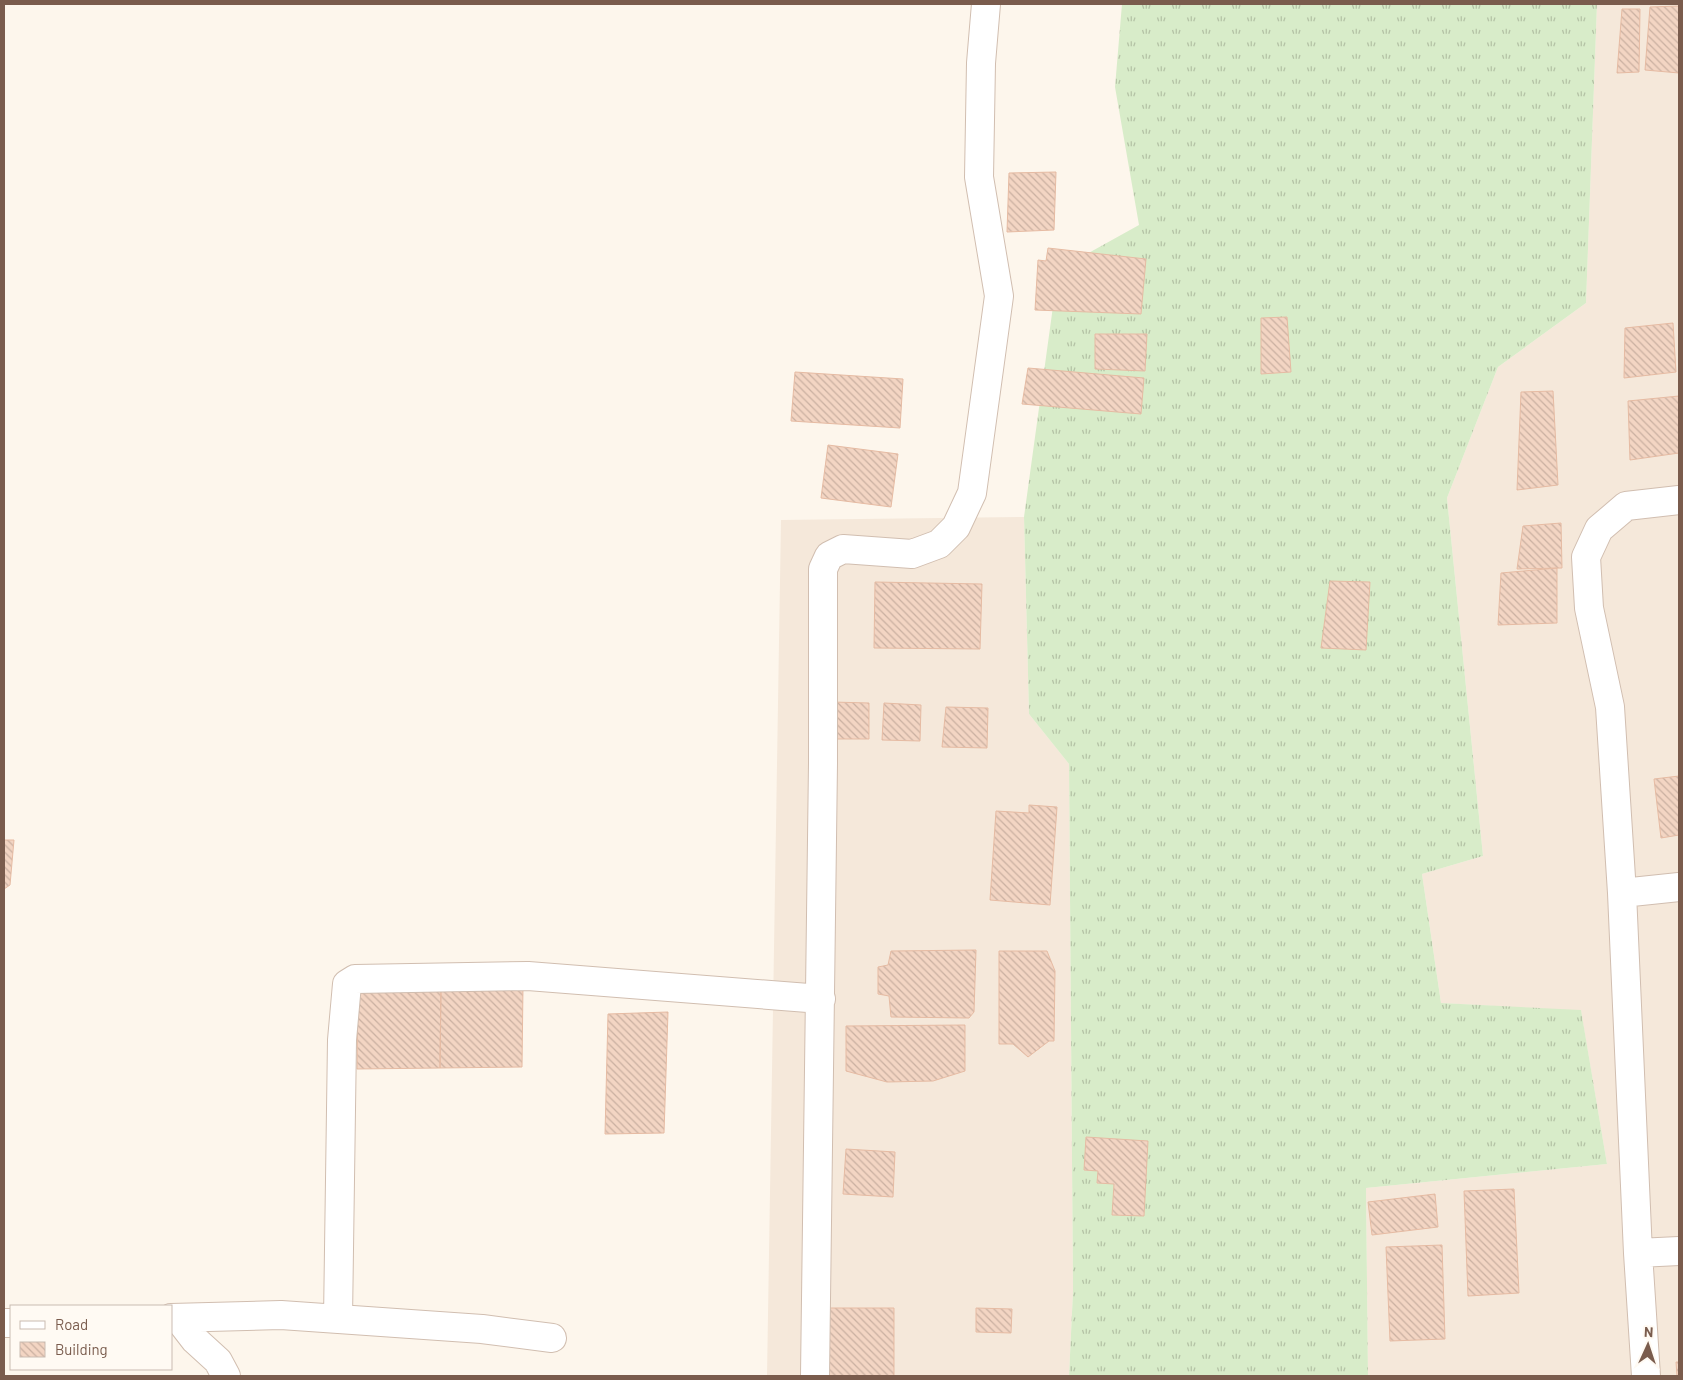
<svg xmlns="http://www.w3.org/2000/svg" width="1683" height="1380" font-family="Barlow,sans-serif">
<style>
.residential{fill:#f5e8da}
.grass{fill:url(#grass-tufts)}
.building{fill:url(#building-back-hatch);stroke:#e6bba3}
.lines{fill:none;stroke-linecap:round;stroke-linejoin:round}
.street-casing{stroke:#d1beb0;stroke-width:30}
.street{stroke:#fff;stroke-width:28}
</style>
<defs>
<pattern id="grass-tufts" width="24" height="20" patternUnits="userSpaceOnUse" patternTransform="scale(1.25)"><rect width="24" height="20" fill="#d8ecc9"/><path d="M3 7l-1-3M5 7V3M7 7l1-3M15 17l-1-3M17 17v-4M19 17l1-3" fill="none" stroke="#b4c2a5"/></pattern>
<pattern id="building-back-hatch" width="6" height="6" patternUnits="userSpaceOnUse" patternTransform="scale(1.25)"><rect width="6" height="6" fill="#f3d5c3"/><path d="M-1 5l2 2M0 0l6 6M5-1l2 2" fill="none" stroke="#cab0a1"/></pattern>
</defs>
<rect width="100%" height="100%" fill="#fdf6ec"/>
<path class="residential" d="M1597,4H1679V1376H1368L1366,1188L1607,1164L1581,1011L1441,1003L1422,874L1483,856L1447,498L1498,367L1586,303Z
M1024,517L1029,714L1069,764L1073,1291L1069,1376H767L781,520Z"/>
<path class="grass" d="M1122,4H1597L1586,303L1498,367L1447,498L1483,856L1422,874L1441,1003L1581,1010L1607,1164L1366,1188L1368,1376H1069L1073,1291L1069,764L1029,714L1024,517L1058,270L1139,225L1115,87Z"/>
<path class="building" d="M1679,6V73L1645,70L1650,7Z
M1622,9H1640L1639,72L1617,73Z
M1056,172L1054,230L1007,232L1009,173Z
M1048,248L1146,259L1141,314L1035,310L1038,260L1046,261Z
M1287,317L1291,372L1261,374V318Z
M1673,323L1676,372L1624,378L1625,328Z
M1095,334H1147L1145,371L1095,369Z
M1028,368L1144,378L1141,414L1022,404Z
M795,372L903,379L900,428L791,421Z
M1553,391L1558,485L1517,490L1521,392Z
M1679,396V453L1630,460L1628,401Z
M828,445L898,454L891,507L821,498Z
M1561,523L1562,568L1517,569L1523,526Z
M1557,568V623L1498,625L1501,573Z
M1330,581L1370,582L1366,650L1321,648Z
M875,582L982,584L980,649L874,648Z
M832,702L869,703V739H830Z
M884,703L921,705L920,741L882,740Z
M946,707L988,708L987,748L942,747Z
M1679,776V835L1661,838L1654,779Z
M1029,805L1057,807L1050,905L990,900L996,811L1029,813Z
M4,840H14L10,885L4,889Z
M976,950L974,1012L969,1018L891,1017L889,996L878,994V967L888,965L891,951Z
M999,951H1047L1055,971L1054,1041H1049L1028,1057L1013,1044H999Z
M358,984L441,985L440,1068L357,1069Z
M441,985L523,986L522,1067L440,1068Z
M668,1012L664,1133L605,1134L608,1014Z
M965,1025V1071L933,1081L887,1082L846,1071V1026Z
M1086,1137L1148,1141L1144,1216L1112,1215L1114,1184L1097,1183L1098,1171L1084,1170Z
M846,1149L895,1152L893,1197L843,1194Z
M1514,1189L1519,1293L1468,1296L1464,1191Z
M1435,1194L1438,1227L1372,1235L1368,1202Z
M1442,1245L1445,1339L1390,1341L1386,1247Z
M820,1308H894V1376H820Z
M976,1308L1012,1309L1011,1333L976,1332Z
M1676,1362H1679V1376H1677Z"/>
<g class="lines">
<defs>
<path id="street" d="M1622,893L1679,887
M1638,1253L1679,1251
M171,1318L281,1315L482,1329L552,1338
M178,1318L195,1340L218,1361L226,1376
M338,1319L342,1040L347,984L355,979L528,976L821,999
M4,1323H11
M815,1376L823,763V569L829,556L843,549L912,554L939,544L956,527L972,493L999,296L979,177L981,63L986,4
M1646,1376L1638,1253L1622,893L1610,707L1589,608L1586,557L1599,529L1626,506L1679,500"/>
</defs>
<use href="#street" class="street-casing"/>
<use href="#street" class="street"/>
</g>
<rect width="1683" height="1380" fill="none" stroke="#7a5c4d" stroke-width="10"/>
<rect x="10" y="1305" width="162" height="65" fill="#fffaf3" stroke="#cabbb1"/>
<rect x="20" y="1321" width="25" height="8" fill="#ffffff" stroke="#cabbb1"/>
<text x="55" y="1330" font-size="15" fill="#7a5c4d">Road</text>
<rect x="20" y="1342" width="25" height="15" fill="url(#building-back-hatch)" stroke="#cabbb1"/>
<text x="55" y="1355" font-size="15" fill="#7a5c4d">Building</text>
<g transform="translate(1648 1345) rotate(3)" stroke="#fffaf3" stroke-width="4" paint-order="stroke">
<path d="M0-4L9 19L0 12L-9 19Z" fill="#7a5c4d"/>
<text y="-8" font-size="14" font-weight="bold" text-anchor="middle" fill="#7a5c4d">N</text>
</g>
</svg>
